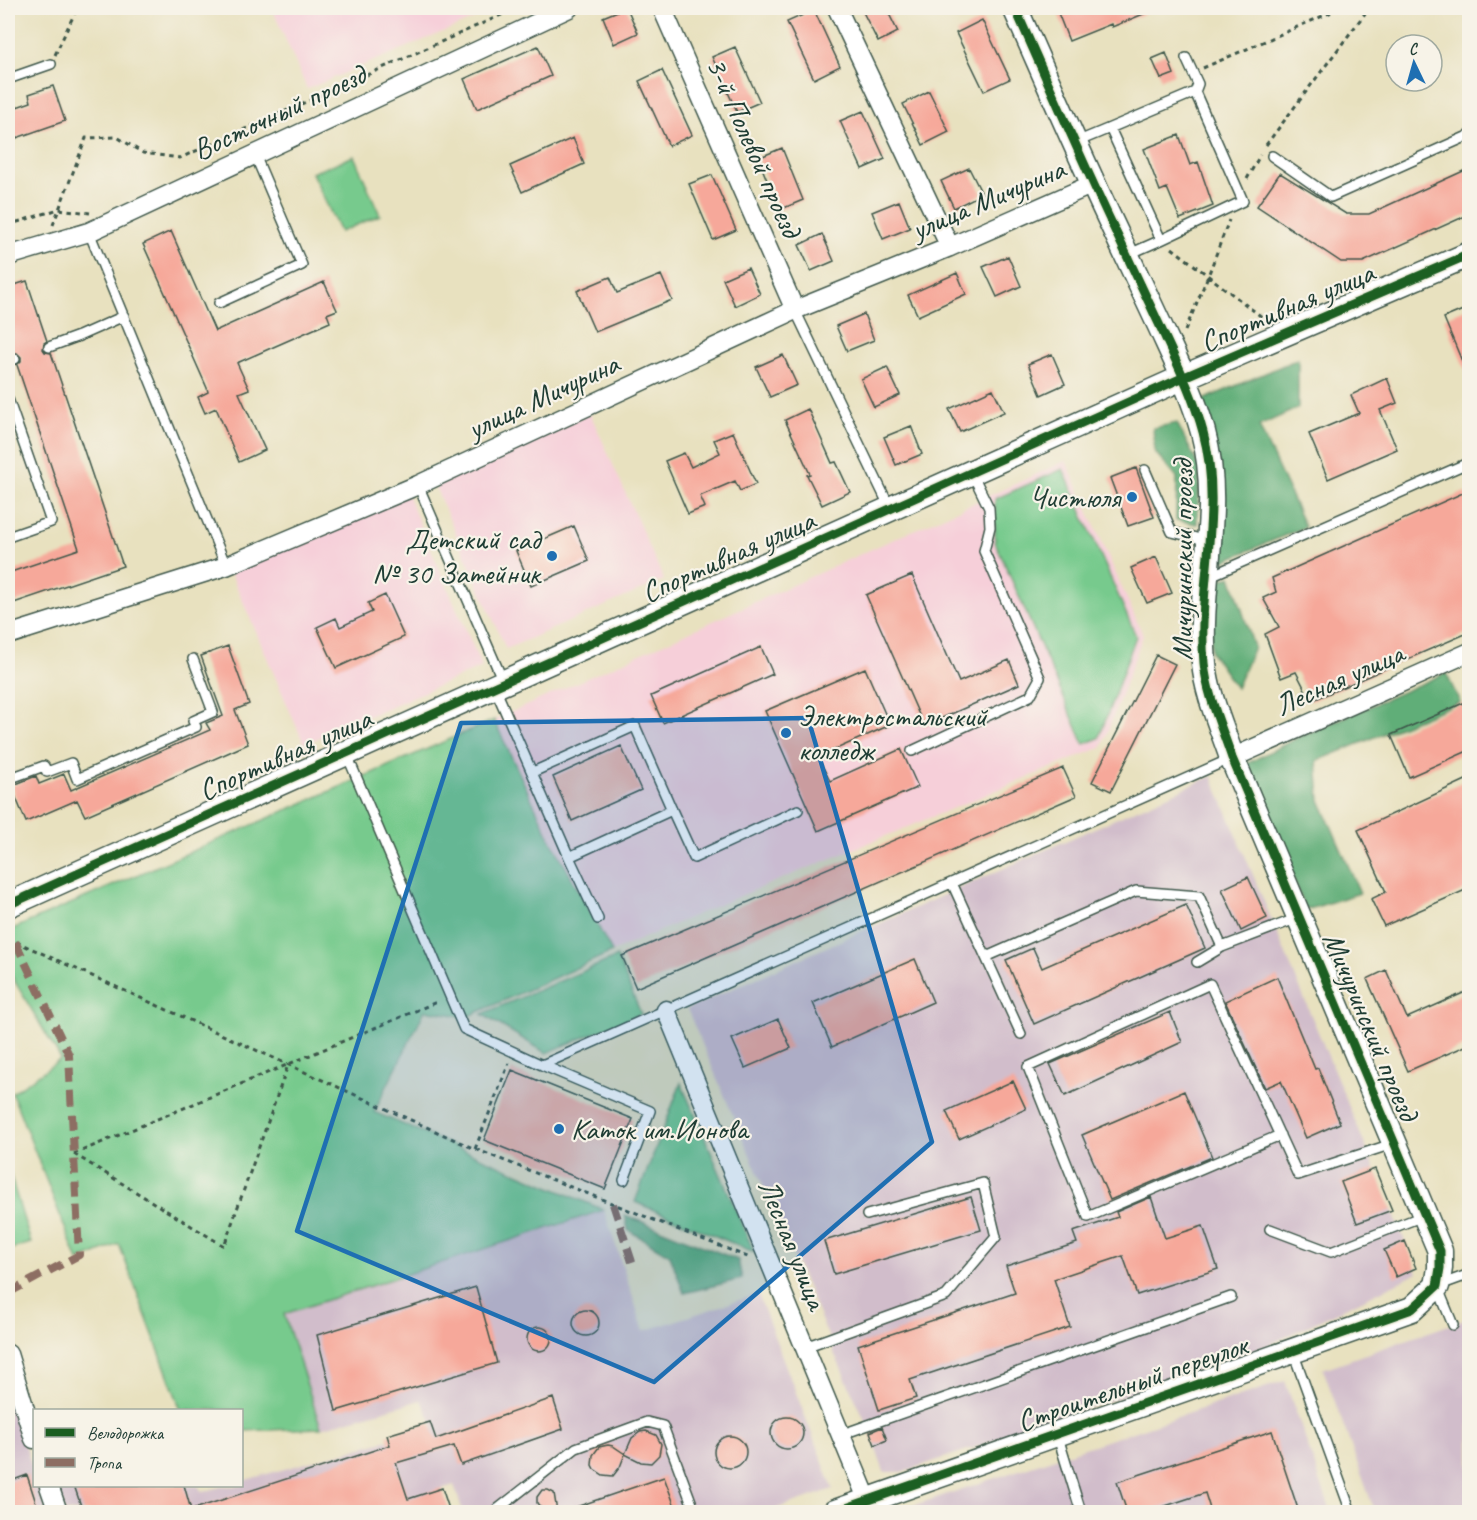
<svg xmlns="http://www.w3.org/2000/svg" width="1477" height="1520" font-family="Caveat,sans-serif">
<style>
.built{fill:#f6cfd9}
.industrial{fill:#d1bdcb}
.green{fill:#77ca8d;stroke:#4b8460;stroke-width:1.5}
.forest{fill:#61ae78;stroke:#407656;stroke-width:1.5}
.building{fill:#f6a89a}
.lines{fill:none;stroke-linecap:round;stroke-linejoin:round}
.lane-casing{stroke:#3d5649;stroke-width:12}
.street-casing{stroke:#3d5649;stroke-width:21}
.secondary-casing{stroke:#3d5649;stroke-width:27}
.path{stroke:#3d5649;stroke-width:3;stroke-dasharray:4.5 4.5;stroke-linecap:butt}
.lane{stroke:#fff;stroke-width:9}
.street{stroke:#fff;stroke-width:18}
.secondary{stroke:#fff;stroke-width:24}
.quiet{stroke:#8d6e63;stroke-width:8;stroke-dasharray:15 8;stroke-linecap:butt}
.cycleway-casing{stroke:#f7f3e8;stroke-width:13}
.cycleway{stroke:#1b5e20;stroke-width:9}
.marked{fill:#1f6fb2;fill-opacity:0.2;stroke:#1f6fb2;stroke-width:4.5;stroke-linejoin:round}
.poi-dot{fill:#1f6fb2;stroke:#f7f3e8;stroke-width:2}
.labels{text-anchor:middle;stroke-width:4.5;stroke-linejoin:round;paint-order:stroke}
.street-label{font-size:30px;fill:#1f3d34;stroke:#f7f3e8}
.poi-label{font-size:30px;fill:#1f3d34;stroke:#f7f3e8;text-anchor:end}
</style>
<rect width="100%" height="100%" fill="#f7f3e8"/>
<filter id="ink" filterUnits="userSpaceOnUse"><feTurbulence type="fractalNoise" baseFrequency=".0167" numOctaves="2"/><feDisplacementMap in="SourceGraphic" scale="12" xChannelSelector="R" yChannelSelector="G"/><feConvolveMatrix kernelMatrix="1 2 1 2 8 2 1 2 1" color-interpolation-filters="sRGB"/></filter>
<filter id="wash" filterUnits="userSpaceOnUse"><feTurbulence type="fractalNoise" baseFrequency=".008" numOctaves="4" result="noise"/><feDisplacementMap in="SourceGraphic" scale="24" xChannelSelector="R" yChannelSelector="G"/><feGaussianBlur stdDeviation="1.35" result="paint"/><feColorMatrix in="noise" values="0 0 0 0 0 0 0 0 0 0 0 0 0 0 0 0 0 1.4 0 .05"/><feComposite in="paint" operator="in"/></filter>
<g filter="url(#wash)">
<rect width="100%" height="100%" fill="#e8e1bf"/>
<path class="built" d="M272,8H500L307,89Z
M590,413L664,580L506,649L433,482Z
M1066,461L1143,635L1102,747L716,906L612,952L471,1010L373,775Z
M406,492L482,667L304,744L229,569Z"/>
<path class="industrial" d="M1212,776L1418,1273L1258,1350L903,1472H884L869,1429L834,1353L829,1338L687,1009Z
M604,1210L644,1331L758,1294L833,1489L767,1512H463L454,1485L408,1499L401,1479L307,1512H65L56,1486H198L202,1492L224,1486H242V1481L434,1427L421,1400L321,1428L284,1314Z
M1469,1318V1512H1375L1323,1369Z
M1285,1381L1331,1512H894Z
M8,1391L34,1473V1486H39L48,1512H8Z"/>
<path class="green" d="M354,156L380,215L340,232L312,173Z
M1063,469L1136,636L1099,738L1084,744L995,542V499Z
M494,720L550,838L612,952L467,1017L425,1010L374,1112L604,1210L284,1314L321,1428L242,1431V1410H181L119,1244L78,1261L12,1093L61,1059L8,970V931Z
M617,957L641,1014L546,1053L482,1014Z
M681,1083L754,1252L635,1202Z
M8,1168L31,1243L8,1250Z"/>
<path class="forest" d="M1298,359V408L1259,426L1305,527L1224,561L1218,463L1203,400Z
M1177,423L1200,469L1197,524L1176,520L1177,478L1155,452L1153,428Z
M1231,576L1254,647L1236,688L1211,652L1212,583Z
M1446,673L1460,702L1317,761L1320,800L1360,893L1306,910L1246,764L1297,738Z
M625,1215L738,1260L742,1279L684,1293L670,1255L628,1230Z"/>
<g id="blocks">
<path class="building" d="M625,8H627L638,33L614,44L603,17Z
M861,8H886L898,32L878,42Z
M1072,8H1158L1112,27L1111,24L1069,41L1058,13Z
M814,10L840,66L814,79L787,22Z
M982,20L1010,79L984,91L956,33Z
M538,46L551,76L477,109L464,79Z
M735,47L760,102L737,112L712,57Z
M1166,53L1174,74L1161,79L1152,59Z
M662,70L692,135L669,146L639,81Z
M53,86L65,121L8,141V110L31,102L29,94Z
M929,91L949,132L923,145L903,104Z
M863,111L885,159L862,169L840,121Z
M1179,135L1190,165L1198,162L1213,206L1180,219L1167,188L1160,191L1144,149Z
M573,138L584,164L522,192L510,166Z
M782,148L803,200L779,210L758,158Z
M969,168L982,194L954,208L941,181Z
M1470,168V214L1363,262H1341L1257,206L1280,173L1346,214H1369Z
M712,175L736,230L713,240L689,184Z
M899,201L910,228L883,239L872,212Z
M171,231L215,331L324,282L337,310L327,314L330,322L237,363L249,389L239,393L265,450L239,462L216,408L205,413L198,397L208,392L207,388L143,244Z
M822,234L834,261L811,271L799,245Z
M1008,256L1021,286L997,297L983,267Z
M748,268L760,294L735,306L723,279Z
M957,273L966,294L918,316L908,295Z
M661,275L672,300L595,332L577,291L610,277L617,293Z
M27,281L47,341L44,343L43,349L45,352L51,353L123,566L8,605V573L79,549L17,365L21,361V357L17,353H13L8,336V287Z
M1470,307V378H1469L1444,318Z
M864,314L874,340L847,351L836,326Z
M1052,354L1065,384L1041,395L1028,364Z
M783,355L797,385L770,397L756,367Z
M887,367L900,395L874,407L861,379Z
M1387,378L1397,403L1380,410L1397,449L1328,479L1309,434L1359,413L1351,395Z
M993,389L1004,412L960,432L949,409Z
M808,409L832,463L836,462L850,492L822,505L807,475L810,474L785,420Z
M911,426L922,454L896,465L884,437Z
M733,432L756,484L740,491L735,481L700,496L705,507L688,514L665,461L684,453L691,467L720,453L714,440Z
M1136,468L1154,517L1128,526L1110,478Z
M1465,492L1470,502V632L1311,701L1296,672L1281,678L1265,634L1279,627L1263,598L1276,592L1272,578Z
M574,526L589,561L531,586L516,551Z
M1156,557L1172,593L1147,603L1131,568Z
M912,575L959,682L1009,660L1019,684L924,726L866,595Z
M385,595L404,637L336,668L317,627L336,618L340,627L372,612L368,603Z
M228,646L249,704L235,710L248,744L85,816L77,800L26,822L11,786L36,776L39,784L64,774L71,790L210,730L206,723L223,716L201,656Z
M761,647L773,674L663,723L651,696Z
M1156,655L1175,664L1111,791L1092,782Z
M865,668L890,725L818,757L830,781L901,749L918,787L818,831L765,711Z
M1470,700V750L1409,777L1391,735Z
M621,746L641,790L572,821L553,777Z
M1063,768L1076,796L636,988L622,956Z
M1470,778V888L1384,926L1371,899L1386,892L1358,830Z
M1248,877L1267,918L1241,931L1222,889Z
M1186,905L1205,948L1034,1024L1006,960L1033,948L1042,968Z
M915,959L933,1002L832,1047L813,1003Z
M1386,970L1407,1018L1470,990V1044L1408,1071L1367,979Z
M1277,977L1315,1069L1318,1068L1340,1123L1306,1138L1281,1081L1265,1088L1225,1001Z
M1170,1012L1182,1042L1065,1096L1050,1064Z
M778,1019L791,1048L745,1068L732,1039Z
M512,1070L633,1119L605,1189L484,1140Z
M1013,1081L1026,1109L959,1139L946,1111Z
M1184,1091L1212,1157L1110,1200L1082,1135Z
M1375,1169L1392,1210L1357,1223L1341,1182Z
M971,1197L981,1230L834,1274L824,1241Z
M1151,1197L1165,1238L1203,1226L1218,1269L1137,1295L1123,1256L1054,1279L1070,1327L910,1380L916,1398L879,1410L858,1345L1015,1293L1006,1266L1077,1243L1073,1232L1118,1217L1116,1212Z
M1405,1241L1416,1268L1396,1277L1384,1250Z
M476,1287L497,1363L336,1411L317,1335Z
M573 1323a13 13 0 1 1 26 0a13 13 0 1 1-26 0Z
M527 1339a12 12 0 1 1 24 0a12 12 0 1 1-24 0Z
M553,1398L563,1429L461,1465L454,1446L396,1463L408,1499L442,1488L450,1512H83L74,1485H184L191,1510L390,1445L387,1435L430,1422L436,1439Z
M771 1433a16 16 0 1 1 32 0a16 16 0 1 1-32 0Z
M882,1427L887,1440L875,1445L870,1432Z
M646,1431L656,1435L661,1444L659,1455L651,1463L641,1462L625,1454L620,1467L613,1476L603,1475L594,1469L592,1465L593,1455L599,1447L608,1445L613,1446L625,1454L632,1438L640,1432Z
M1272,1431L1299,1512H1211L1205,1493L1147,1512H1127L1117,1482Z
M714 1452a16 16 0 1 1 32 0a16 16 0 1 1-32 0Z
M27,1475L39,1512H8V1482Z
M664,1477L677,1512H567V1510Z
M542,1490H548L554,1493L557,1512H544L537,1503V1497Z"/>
</g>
</g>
<g filter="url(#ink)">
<use href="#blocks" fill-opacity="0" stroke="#3d5649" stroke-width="1.5"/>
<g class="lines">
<defs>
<path id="lane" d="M1018,14L1034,8
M1186,58L1198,84L1195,92
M8,79L51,64
M1110,128L1195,92L1243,201L1161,240
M1074,143L1110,128L1161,240L1127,255
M1272,156L1331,197L1470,135
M89,232L226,566
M219,303L302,265L255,155
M795,310L890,508
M49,347L79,336L124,316
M8,361L15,359
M8,399L51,522L8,537
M1145,470L1172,532L1209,541
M418,485L503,681
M1208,577L1470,462
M495,688L569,857L672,810L635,726L533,772
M912,751L1030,696L1040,678L984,551L990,527L989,508L972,473
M347,755L464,1029L542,1065L650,1111L624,1180
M8,779L44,766L47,772L71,763L77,779L196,727L193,721L213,712L193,659
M672,810L694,858L798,810
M569,857L598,919
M952,883L1021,1034
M1222,947L1298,918
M986,957L1136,891L1199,896L1222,947L1197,962
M542,1065L1230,759
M1280,1135L1088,1217L1028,1067L1210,984L1298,1175L1392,1144
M1270,1229L1331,1252L1423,1216
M1453,1325L1437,1286L1470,1274
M805,1347L946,1296L996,1237L983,1183L867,1215
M1293,1352L1351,1512
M1057,1434L1081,1512
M840,1435L1231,1297
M494,1512L576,1448L647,1422L663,1426L695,1512"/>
<path id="street" d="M662,8L795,310
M837,8L950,247
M8,256L89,232L569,8
M8,635L226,566L418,485L795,310L950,247L1093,184
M1232,758L1470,652
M666,1010L868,1501
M8,1354L34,1439
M49,1486L58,1512"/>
<path id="secondary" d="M8,905L1184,377L1470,254
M835,1512L1412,1309L1437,1286L1440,1268V1251L1232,758C1222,728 1207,695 1204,663C1197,585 1224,508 1203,432C1193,395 1176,361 1160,326C1144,292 1128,258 1112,224C1078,152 1047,80 1015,8"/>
</defs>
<use href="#lane" class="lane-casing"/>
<use href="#street" class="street-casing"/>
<use href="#secondary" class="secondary-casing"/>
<path class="path" d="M55,55L77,8
M1203,68L1341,8
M1266,145L1369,8
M1247,179L1260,155
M8,225L59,209L90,213
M53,225L86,138L117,137L143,153L180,158L517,8
M1172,248L1267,321
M1185,331L1208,276L1229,220
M8,938L475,1149L750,1258
M475,1149L509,1063
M74,1154L439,1001
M74,1154L224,1246L288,1065"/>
<use href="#lane" class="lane"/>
<use href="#street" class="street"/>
<use href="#secondary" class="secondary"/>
<path class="quiet" d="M613,1204L633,1265
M8,1293L79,1255L69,1055L15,941"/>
<defs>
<path id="cycleway" d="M8,905L1184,377L1470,254
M835,1512L1412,1309L1437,1286L1440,1268V1251L1232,758C1222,728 1207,695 1204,663C1197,585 1224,508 1203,432C1193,395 1176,361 1160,326C1144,292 1128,258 1112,224C1078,152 1047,80 1015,8"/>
</defs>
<use href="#cycleway" class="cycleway-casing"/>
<use href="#cycleway" class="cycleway"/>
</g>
</g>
<path class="marked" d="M808,718L932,1142L654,1382L297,1231L461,723Z"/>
<g class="poi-dot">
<circle cx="1132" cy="497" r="6"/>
<circle cx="552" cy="556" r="6"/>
<circle cx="786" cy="733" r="6"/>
<circle cx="559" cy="1129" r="6"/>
</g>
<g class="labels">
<g class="street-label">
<text transform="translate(279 112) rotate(-25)" y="10">Восточный проезд</text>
<text transform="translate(754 147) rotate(66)" y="10">3-й Полевой проезд</text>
<text transform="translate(988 199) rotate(-23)" y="10">улица Мичурина</text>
<text transform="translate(1287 307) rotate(-23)" y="10">Спортивная улица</text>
<text transform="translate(543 396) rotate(-25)" y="10">улица Мичурина</text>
<text transform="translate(728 556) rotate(-24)" y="10">Спортивная улица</text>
<text transform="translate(1182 560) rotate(-90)" y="10">Мичуринский проезд</text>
<text transform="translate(1339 679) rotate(-24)" y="10">Лесная улица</text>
<text transform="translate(285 754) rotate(-24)" y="10">Спортивная улица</text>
<text transform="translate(1371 1026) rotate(67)" y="10">Мичуринский проезд</text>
<text transform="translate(793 1244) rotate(68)" y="10">Лесная улица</text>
<text transform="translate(1132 1383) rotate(-19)" y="10">Строительный переулок</text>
</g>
<g class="poi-label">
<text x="1120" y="507">Чистюля</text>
<text x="540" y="549">Детский сад<tspan x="540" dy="34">№ 30 Затейник</tspan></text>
<text x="798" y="726" text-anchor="start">Электростальский<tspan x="798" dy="34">колледж</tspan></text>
<text x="571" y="1139" text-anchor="start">Каток им.Ионова</text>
</g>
</g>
<rect width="1477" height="1520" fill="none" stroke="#f7f3e8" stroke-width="30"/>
<rect x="33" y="1409" width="210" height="78" fill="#f7f3e8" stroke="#a1aaa0" stroke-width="1.5"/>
<rect x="45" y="1428" width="30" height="9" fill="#1b5e20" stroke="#a1aaa0" stroke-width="1.5"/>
<text x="87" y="1439" font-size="18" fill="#1f3d34">Велодорожка</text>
<rect x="45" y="1458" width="30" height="9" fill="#8d6e63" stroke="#a1aaa0" stroke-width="1.5"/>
<text x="87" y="1469" font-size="18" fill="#1f3d34">Тропа</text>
<g transform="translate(1414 63) rotate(355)"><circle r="28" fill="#f7f3e8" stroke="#a1aaa0" stroke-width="1.5"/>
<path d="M0-4.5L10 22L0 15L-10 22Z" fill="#1f6fb2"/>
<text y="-9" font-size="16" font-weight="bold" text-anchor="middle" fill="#1f3d34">С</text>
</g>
</svg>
